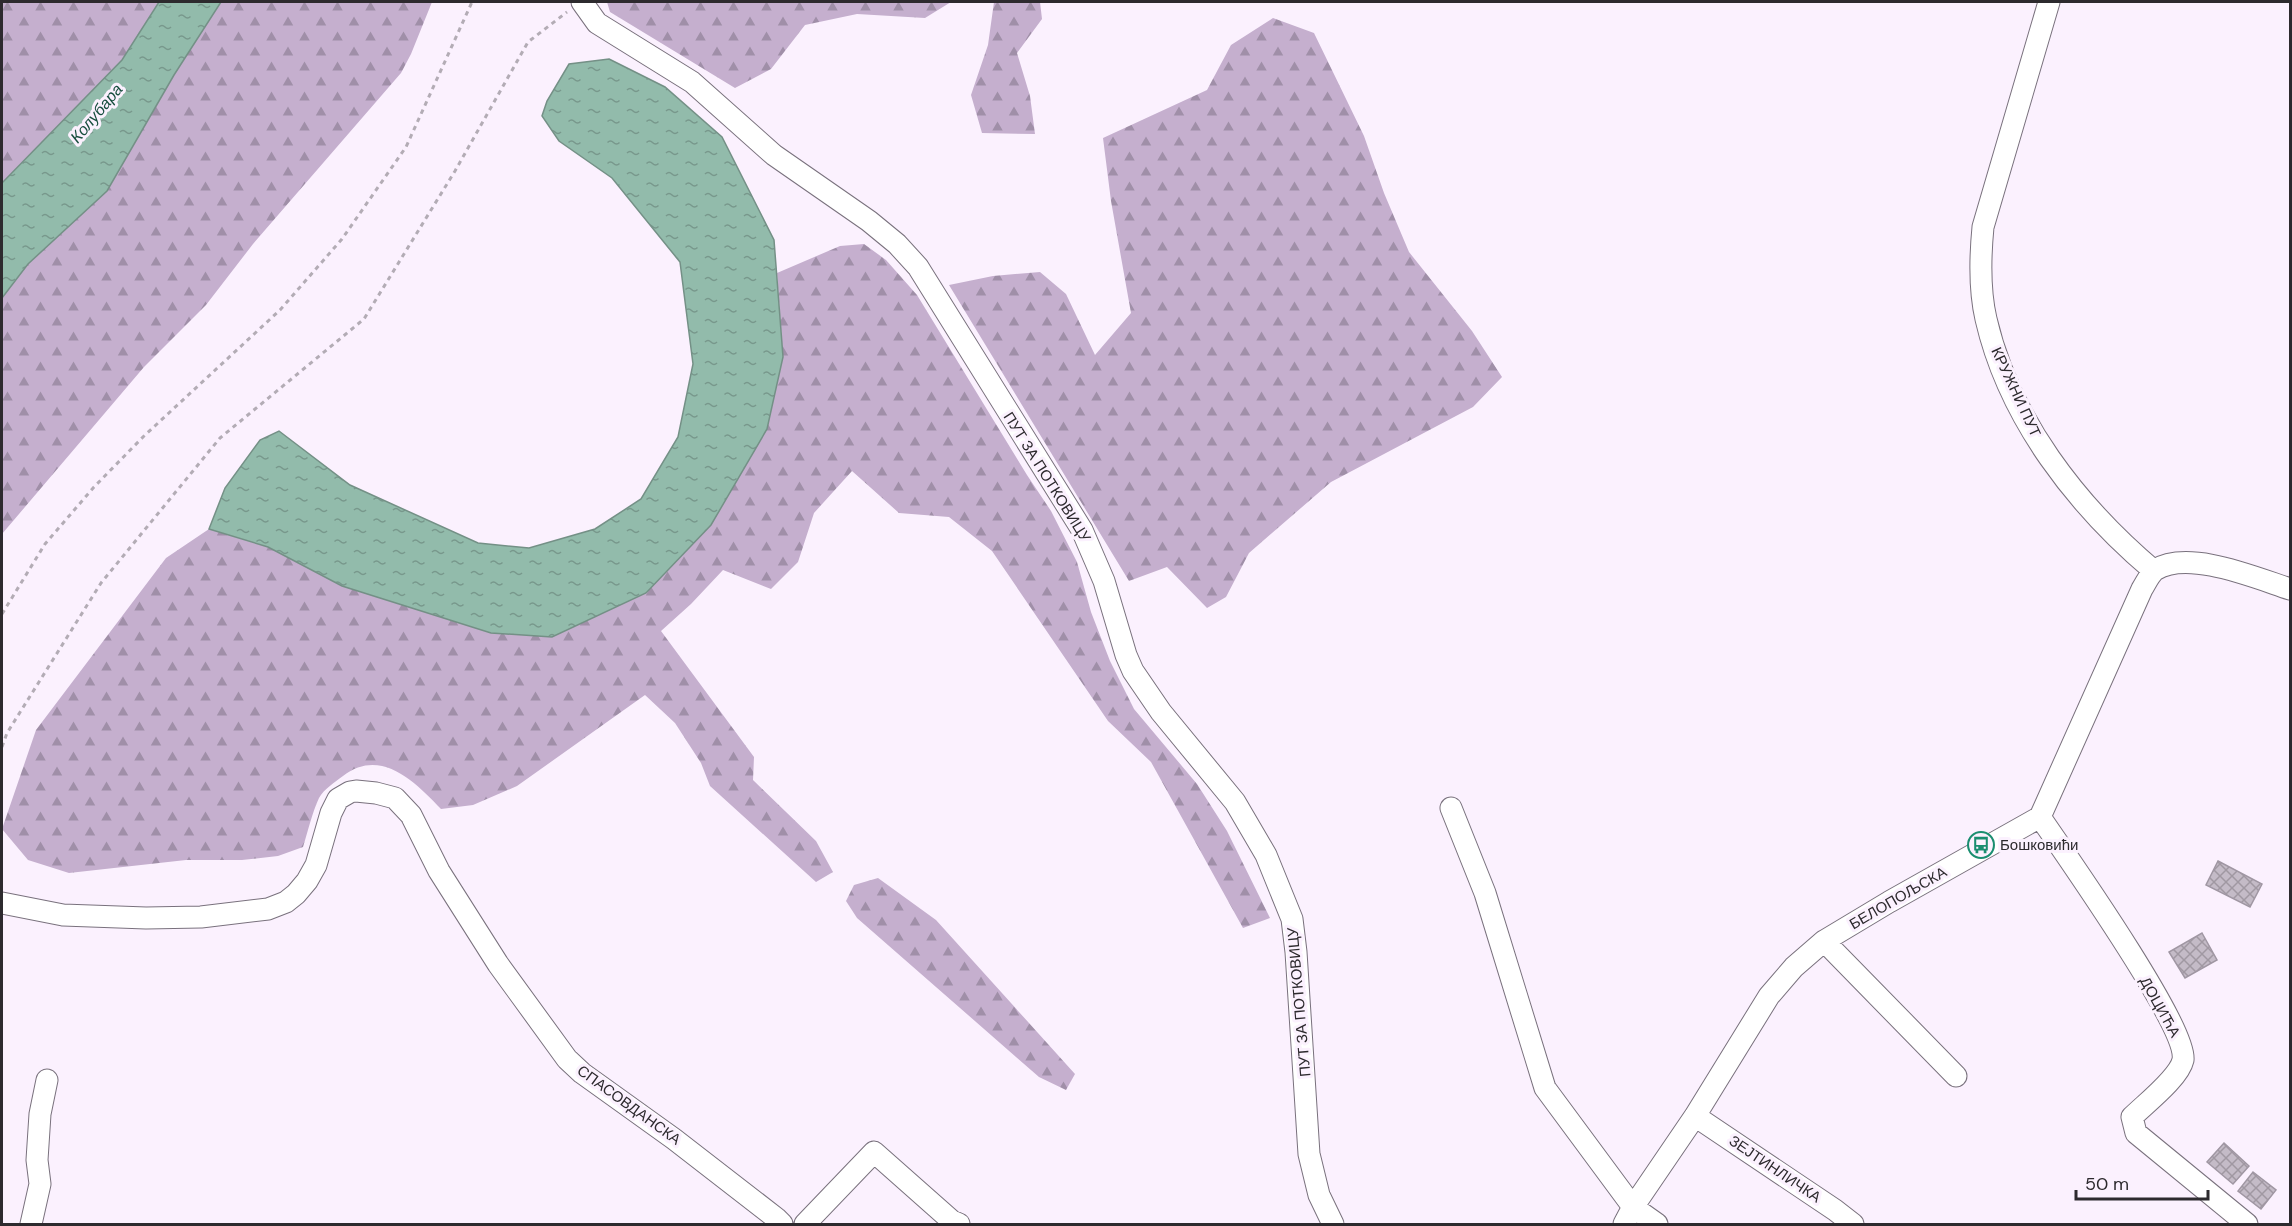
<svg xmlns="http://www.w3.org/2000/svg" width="2292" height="1226" font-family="'DM Sans',sans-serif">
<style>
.forest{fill:url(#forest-firs)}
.water{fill:url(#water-ripples);stroke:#749086;stroke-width:1.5}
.building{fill:url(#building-cross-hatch);stroke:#a097a3;stroke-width:1.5}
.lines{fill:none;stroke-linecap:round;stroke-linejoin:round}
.minor-casing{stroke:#79717d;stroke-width:23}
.path{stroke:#b3acb5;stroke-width:3;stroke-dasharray:4.5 4.5;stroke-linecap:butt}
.minor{stroke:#fff;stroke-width:21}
.labels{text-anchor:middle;stroke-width:6;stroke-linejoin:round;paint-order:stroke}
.street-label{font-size:15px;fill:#2d2a2e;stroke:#fbf1fe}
.poi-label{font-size:15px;fill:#2d2a2e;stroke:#fbf1fe;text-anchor:start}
.water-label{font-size:16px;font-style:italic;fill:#174e3e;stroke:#fbf1fe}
</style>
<defs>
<pattern id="forest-firs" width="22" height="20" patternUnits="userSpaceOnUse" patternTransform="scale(1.5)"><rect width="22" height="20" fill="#c5afce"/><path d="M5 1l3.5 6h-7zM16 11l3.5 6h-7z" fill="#a08fa8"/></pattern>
<pattern id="water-ripples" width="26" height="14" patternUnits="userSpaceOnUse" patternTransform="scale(1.5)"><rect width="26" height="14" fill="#92bbab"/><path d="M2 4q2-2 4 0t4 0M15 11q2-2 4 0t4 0" fill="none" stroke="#78988c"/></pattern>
<pattern id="building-cross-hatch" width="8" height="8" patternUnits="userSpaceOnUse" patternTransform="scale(1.5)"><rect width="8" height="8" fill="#c4bbc7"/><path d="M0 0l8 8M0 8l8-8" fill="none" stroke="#a098a2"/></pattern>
</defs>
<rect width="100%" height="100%" fill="#fbf1fe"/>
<path class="forest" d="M2,2H159L122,60L2,183Z
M221,2H432L411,54L401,73L253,244L206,305L144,367L2,534V298L28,264L107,191L174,75Z
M607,2H951L925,18L857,14L805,25L771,69L735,88L610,12Z
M994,2H1040L1042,19L1017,53L1030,96L1035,134L982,133L971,95L988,45Z
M1273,18L1314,33L1364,136L1384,193L1409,252L1472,331L1502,377L1473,407L1331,482L1249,553L1226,597L1207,608L1167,567L1129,581L949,285L993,276L1040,272L1066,294L1095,355L1131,313L1111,201L1103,138L1207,90L1231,45Z
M864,244L886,260L917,295L1027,475L1051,511L1077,562L1091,612L1110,661L1134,709L1197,784L1227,831L1270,918L1243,928L1151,762L1108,721L992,551L949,517L899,513L852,471L814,513L798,562L771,589L723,570L691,604L661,631L754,757L753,780L816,841L833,872L816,882L710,786L701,763L675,723L645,695L517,786L473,805L441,809C415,782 381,747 343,776C335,782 324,789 319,798C312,813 308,831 303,847L278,856L242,860H186L69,873L28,860L2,829L36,730L166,558L209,529L268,547L342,586L552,637L783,357L777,273L840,246Z
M878,878L936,920L1075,1074L1066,1090L1039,1077L857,918L846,901L854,885Z"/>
<path class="water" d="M159,2H221L174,75L107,191L28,264L2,298V183L122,60Z
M609,59L665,87L722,137L774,240L783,357L767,429L711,525L646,593L552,637L491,633L342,586L268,547L209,529L225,488L260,440L279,431L350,485L478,543L529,548L595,529L641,499L678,437L693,364L680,262L612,178L559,141L542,116L547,101L569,64Z"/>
<path class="building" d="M2218,861L2262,884L2250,907L2206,885Z
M2202,933L2217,960L2185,978L2169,952Z
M2224,1143L2249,1166L2233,1184L2207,1162Z
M2253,1172L2276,1190L2261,1209L2238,1191Z"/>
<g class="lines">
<defs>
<path id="minor" d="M582,2L597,23L692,82L774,155L869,221L897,244L918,267L1082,530L1104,581L1126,655L1133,671L1161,712L1235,802L1266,855L1292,919L1296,952L1309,1154L1319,1195L1333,1224
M2049,2L1983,227C1980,258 1979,289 1986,319C2009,419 2077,506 2154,571
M1451,808L1485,893L1545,1088L1633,1207L1657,1224
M2040,817C2064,852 2188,1028 2183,1060C2179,1078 2145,1104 2132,1117L2136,1133L2247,1224
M2,903L63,915L146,918L201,917L268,909L286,902L296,894L307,881L316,865L331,813L338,799L350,792L356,791L376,793L395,798L411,815L439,871L498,964L567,1059L582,1073L674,1139L776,1218L782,1224
M1824,941L1956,1076
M1695,1116L1835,1210L1853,1224
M31,1224L40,1184L37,1160L40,1114L47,1080
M805,1224L874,1152L952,1221L959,1224
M1624,1224L1633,1207L1695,1116L1769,996L1794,967L1824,941L1889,902L2040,817L2142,589C2146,583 2149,575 2155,570C2188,549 2256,578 2290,589"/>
</defs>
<use href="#minor" class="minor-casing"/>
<path class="path" d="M2,614L45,544L94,487L144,436L280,310L342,239L406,147L472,2
M2,747L7,733L101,583L220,438L364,319L455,171L528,42L567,12"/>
<use href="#minor" class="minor"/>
</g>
<defs>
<symbol id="bus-ring" viewBox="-11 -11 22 22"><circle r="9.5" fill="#fbf1fe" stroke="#1a8e70" stroke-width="1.5"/><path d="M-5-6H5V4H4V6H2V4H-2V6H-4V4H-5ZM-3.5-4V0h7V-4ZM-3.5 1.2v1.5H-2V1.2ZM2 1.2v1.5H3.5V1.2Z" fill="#1a8e70"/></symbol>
</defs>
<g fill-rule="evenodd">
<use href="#bus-ring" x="1966" y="830" width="30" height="30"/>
</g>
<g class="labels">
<g class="street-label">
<text transform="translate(2016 392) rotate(65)" y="5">КРУЖНИ ПУТ</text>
<text transform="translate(1047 477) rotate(58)" y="5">ПУТ ЗА ПОТКОВИЦУ</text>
<text transform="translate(1898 898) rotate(-30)" y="5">БЕЛОПОЉСКА</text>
<text transform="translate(1299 1002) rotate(-95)" y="5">ПУТ ЗА ПОТКОВИЦУ</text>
<text transform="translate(2160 1007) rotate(61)" y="5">ДОЦИЋА</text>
<text transform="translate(629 1105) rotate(36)" y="5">СПАСОВДАНСКА</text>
<text transform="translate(1775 1169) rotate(34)" y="5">ЗЕЈТИНЛИЧКА</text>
</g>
<g class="poi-label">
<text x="2000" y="850">Бошковићи</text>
</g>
<g class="water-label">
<text transform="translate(96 113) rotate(-50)" y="6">Колубара</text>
</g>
</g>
<rect width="2292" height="1226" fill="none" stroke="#2d2a2e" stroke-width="6"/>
<path d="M2076 1190v9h132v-9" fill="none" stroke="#2d2a2e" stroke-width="3"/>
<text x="2085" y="1190" font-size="18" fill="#2d2a2e" stroke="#fbf1fe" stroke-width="4.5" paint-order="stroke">50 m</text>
</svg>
